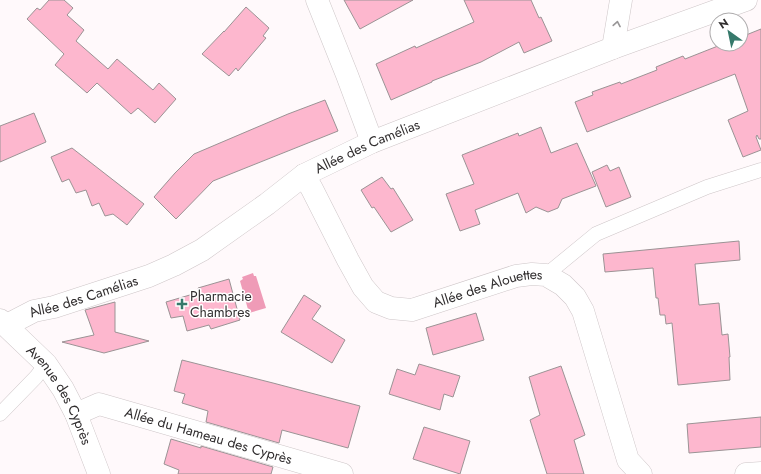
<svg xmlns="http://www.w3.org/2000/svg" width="761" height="474" font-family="Jost,sans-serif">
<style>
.water{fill:#ef9bb7}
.building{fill:#fdb7ce;stroke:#9b9395}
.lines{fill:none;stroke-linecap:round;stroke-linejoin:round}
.lane-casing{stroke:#cec6c8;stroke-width:15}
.street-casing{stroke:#cec6c8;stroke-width:23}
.lane{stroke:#fff;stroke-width:14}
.street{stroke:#fff;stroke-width:22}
.oneway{stroke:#989697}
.poi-dot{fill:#36796b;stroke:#fff;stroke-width:1.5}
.labels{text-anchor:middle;stroke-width:3;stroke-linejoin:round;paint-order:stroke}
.street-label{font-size:14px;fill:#312e2f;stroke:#fff}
.poi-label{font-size:14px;fill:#312e2f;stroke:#fff;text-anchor:start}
</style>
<rect width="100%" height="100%" fill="#fff9fb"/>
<path class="water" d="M253,273L254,276H256L266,308L249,313L240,281L243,279L242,277Z"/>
<path class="building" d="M49,0H64L73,8L67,15L84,30L76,41L108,69L117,59L153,90L159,83L176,99L155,123L138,108L131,114L97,83L87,93L55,65L64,54L27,19L37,8L40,10Z
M344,0H413L360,29Z
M464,0H531L539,18L541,17L552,41L524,53L519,42L481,62L432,81V82L391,100L376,64L415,46L416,48L474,22Z
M246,7L269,28L263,36L266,38L238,71L236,68L229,76L202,54L224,31V32Z
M761,29V139H759L757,135L756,137L761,150L743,157L728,120L748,111L735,74L587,132L575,102L593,95L592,92L620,82L621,84L657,70L656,67L683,56L685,59L723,44H741V37Z
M325,100L338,131L213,181L176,219L154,197L175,173L194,154L288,114Z
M34,113L46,142L0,162V126Z
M541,127L551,153L577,143L596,186L562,199L558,208L548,212L536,207L526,213L518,193L475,210L480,224L460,231L446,194L474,184L462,155L518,133L519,136Z
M72,148L144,204L127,225L113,214L105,216L99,203L92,206L86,190L76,193L69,179L62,182L51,157Z
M607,165L610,171L619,167L631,197L606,207L592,172Z
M382,177L391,189L393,188L413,220L391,232L374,207L372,208L361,190Z
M739,241L740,260L695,264L699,305L719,303L722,335L728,334L730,357H729L730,380L678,385L672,323L666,324L665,315H660L658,298H656L653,268L605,272L603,254Z
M229,279L240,320L211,329L209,325L187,331L183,316L171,318L166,302L200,292L198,288Z
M304,295L321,306L312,319L345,340L332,363L281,332Z
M115,302V332L149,341L104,353L62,342L94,335L85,310Z
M476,313L484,340L433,355L426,328Z
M182,360L273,383L360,406L348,448L282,430L279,443L206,422L208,411L182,403L185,394L174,391Z
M419,364L460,376L453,397L444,394L440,410L389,394L397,369L415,375Z
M561,366L585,435L574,440L584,474H547L530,420L540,415L529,377Z
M761,417V447L689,453L687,424Z
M424,427L470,441L460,474L413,459Z
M171,439L201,448V446L273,467L271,474H178L179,470L164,464Z"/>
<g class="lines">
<defs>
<path id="lane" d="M546,275L596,234L707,187L761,170
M0,414L36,377L46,364"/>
<g id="street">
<path d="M317,0L347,75L372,142"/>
<path d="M613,48L621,0"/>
<path id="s1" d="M304,175L312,189L348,260L363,287L376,302L391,308L412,310L516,276L532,274L546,275L563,285L575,297L583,311L628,460L641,474"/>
<path id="s2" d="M0,320L46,364L63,389L76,414L99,474"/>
<path id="s3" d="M7,325L34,311L54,307L149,276L174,265L202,250L267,204L304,175L372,142L613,48L746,0"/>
<path id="s4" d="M76,414L99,404L342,474"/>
<path d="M746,474L761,473"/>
</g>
</defs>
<use href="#lane" class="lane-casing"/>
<use href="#street" class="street-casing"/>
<use href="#lane" class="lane"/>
<use href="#street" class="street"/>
</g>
<defs><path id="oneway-chevron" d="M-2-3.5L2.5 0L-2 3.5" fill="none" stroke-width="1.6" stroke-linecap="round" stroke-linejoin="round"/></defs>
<use class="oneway" href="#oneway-chevron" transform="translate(617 24) rotate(-80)"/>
<path class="poi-dot" d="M180 298h4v4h4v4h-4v4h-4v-4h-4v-4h4z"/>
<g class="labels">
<g class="street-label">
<text dy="5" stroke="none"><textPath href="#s3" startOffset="406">Allée des Camélias</textPath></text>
<text dy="5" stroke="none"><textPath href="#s1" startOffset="263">Allée des Alouettes</textPath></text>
<text dy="5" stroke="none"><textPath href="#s3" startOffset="82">Allée des Camélias</textPath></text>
<text dy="5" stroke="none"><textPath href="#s2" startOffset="97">Avenue des Cyprès</textPath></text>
<text dy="5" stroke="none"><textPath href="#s4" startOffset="139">Allée du Hameau des Cyprès</textPath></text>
</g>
<g class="poi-label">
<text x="190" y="301">Pharmacie<tspan x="190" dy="16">Chambres</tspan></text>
</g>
</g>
<g transform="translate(729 32) rotate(327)"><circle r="19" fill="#ffffff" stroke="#adabac"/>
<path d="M0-3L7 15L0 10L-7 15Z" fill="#36796b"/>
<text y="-6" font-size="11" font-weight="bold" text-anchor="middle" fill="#312e2f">N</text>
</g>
</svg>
